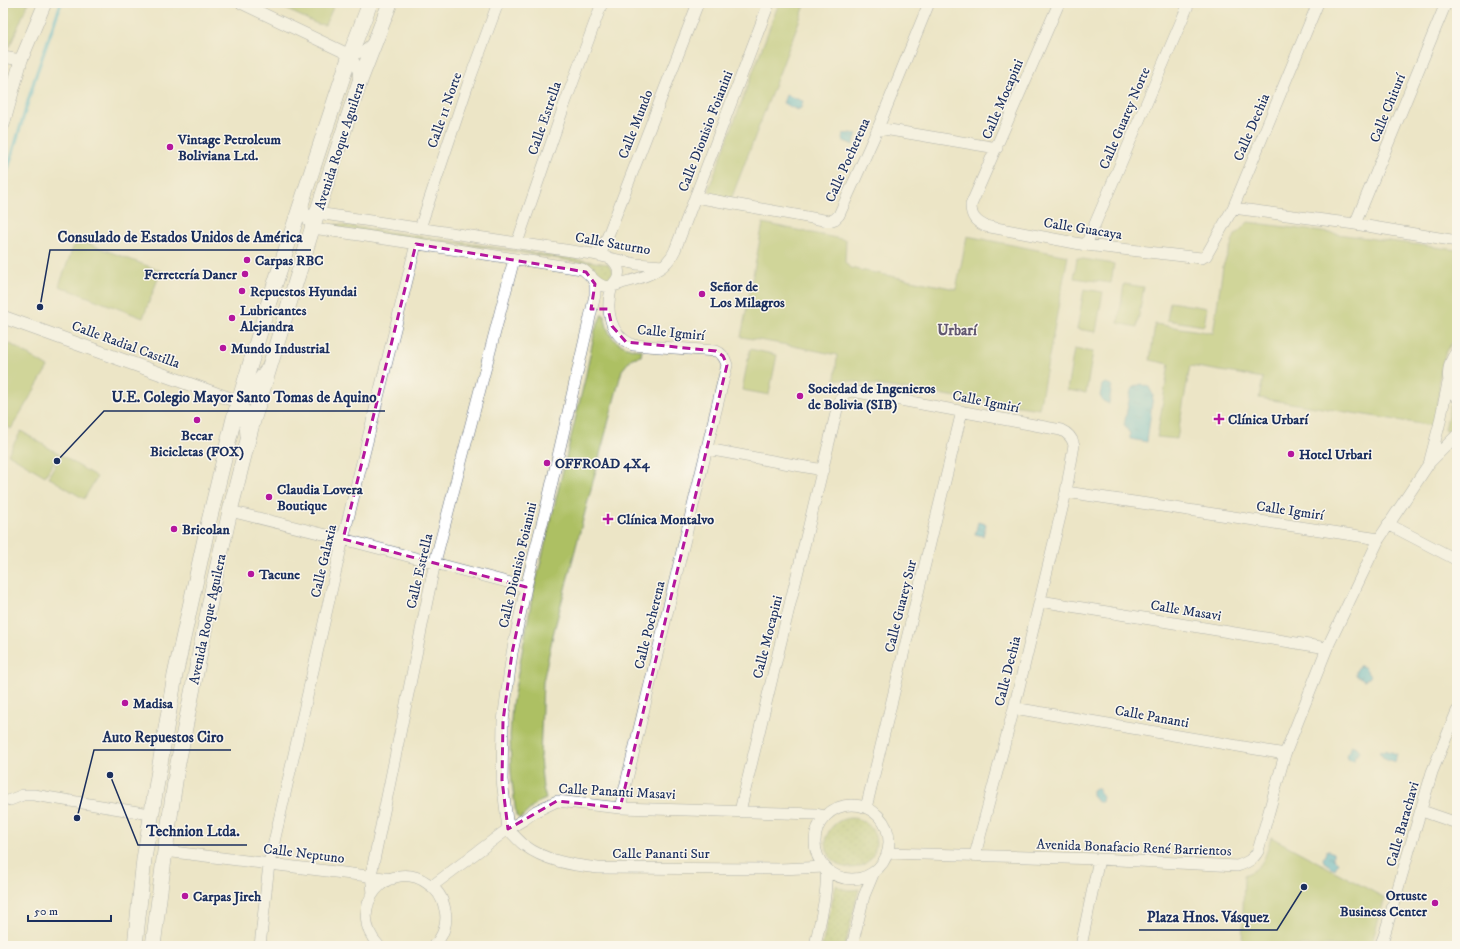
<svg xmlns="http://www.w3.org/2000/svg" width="1460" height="949" font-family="'IM FELL DW Pica',serif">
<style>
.grass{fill:url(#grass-dots);stroke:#647861}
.green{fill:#adc064;stroke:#647861}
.water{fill:url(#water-ripples);stroke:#387498}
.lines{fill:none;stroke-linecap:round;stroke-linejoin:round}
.stream{stroke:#54b8d2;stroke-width:3.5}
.minor-casing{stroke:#646f82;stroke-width:12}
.tertiary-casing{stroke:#646f82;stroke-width:14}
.secondary-casing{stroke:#646f82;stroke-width:16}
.minor{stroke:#fff;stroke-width:11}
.tertiary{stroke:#fff;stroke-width:13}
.secondary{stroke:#fff;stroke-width:15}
.marked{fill:none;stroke:#b5179e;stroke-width:3;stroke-dasharray:8 5;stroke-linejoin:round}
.poi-dot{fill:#b5179e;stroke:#fbf7ec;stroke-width:1.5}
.labels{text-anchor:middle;stroke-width:3;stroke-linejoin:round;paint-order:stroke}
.street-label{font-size:14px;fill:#1b2f5e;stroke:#fbf7ec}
.poi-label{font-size:14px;font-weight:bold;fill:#1b2f5e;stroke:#fbf7ec;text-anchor:start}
.neighbourhood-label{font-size:15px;font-weight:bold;fill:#615871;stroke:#fbf7ec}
.leader{fill:none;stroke:#1b2f5e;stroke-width:1.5}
.callout-dot{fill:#1b2f5e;stroke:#fbf7ec;stroke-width:1.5}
.callout-label{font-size:15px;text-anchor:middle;font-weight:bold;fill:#1b2f5e;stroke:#fbf7ec;stroke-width:3;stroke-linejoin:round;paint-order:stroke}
</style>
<defs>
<pattern id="grass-dots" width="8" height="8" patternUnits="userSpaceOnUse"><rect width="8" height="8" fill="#adc064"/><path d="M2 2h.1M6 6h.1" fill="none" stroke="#8c9c56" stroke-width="1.8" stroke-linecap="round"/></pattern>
<pattern id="water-ripples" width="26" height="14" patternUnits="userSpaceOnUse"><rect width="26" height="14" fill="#54b8d2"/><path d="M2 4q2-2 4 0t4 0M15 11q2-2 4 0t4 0" fill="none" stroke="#4596ae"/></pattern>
</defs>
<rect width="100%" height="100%" fill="#fbf7ec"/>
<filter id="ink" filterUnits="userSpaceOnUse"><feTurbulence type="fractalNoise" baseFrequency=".025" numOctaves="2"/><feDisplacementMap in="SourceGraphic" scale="8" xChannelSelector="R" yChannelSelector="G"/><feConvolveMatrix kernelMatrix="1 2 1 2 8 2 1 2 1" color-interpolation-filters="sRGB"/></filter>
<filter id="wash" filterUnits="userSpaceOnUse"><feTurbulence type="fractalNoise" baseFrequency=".012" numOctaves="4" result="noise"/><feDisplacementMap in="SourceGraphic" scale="16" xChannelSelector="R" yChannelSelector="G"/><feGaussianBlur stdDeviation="0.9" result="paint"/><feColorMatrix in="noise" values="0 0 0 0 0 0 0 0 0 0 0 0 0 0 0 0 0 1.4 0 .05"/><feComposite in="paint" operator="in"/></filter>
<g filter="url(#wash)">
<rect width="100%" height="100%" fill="#ece5c6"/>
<path class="grass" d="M335,224L608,264L614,273L612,281L605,282C598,277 595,269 587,264L519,252L338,228L335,226Z
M1450,405L1457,412V425L1449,432L1445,430Z
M826 843a25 25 0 1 1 50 0a25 25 0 1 1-50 0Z
M836,885C843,890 850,891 859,889L845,946H822Z"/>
<path class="green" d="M3,3H28L10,46L3,45Z
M273,3H335L325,25L317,24Z
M779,3H806L730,202C721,200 711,198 709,188Z
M1248,222L1457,250V337L1446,351L1440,373L1439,395L1434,426L1259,398L1263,378L1190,366L1177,439L1157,437L1169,364L1150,360L1155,324L1213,333L1223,266L1235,235Z
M763,223L846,240L845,262L850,268L956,289L967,236L1068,256L1039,409L835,379L837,355L793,346L741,337Z
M76,239L161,271L143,318L59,286Z
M1077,258L1114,264L1111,283L1074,278Z
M1124,284L1144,287L1137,327L1118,323Z
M1084,289L1103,292L1096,332L1077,329Z
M1170,302L1207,308L1204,326L1167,320Z
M602,314L605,316C607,339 620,348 642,350L641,356L632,358L622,370L553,635L543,682L540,758L543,788L546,799L537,803L520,819L516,815L511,773L510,736L512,705L532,598L585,379L595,330Z
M9,343L48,367L11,429L3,424V352Z
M750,349L777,355L769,395L742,390Z
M1074,349L1093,352L1086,393L1067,390Z
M21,431L59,454L45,476L8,454Z
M61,455L97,477L84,499L48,477Z
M1271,837L1385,898L1371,946H1242L1244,875C1264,868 1266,855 1271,837Z"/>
<path class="water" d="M786,95L803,101L801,108L797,110L783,103Z
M852,133L857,135L853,145L842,140L843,134Z
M1105,383L1112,385L1109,404L1103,401L1100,396L1102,385Z
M1141,384L1149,387L1153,395L1147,442L1130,439V434L1124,425L1131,390L1134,387Z
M978,522L986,524L983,536L975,534Z
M1359,666C1365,666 1367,669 1368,674L1371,676L1369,678L1364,680L1356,675V671Z
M1351,745L1357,747L1360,751L1358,755H1355L1354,761L1348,759L1347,756Z
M1380,750L1384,752L1385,750L1397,754L1394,762L1382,757L1383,755L1379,753Z
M1095,788H1099V792L1103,797L1102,802H1098L1092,795V790Z
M1327,850L1333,853V859L1338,862L1335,869L1324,862L1323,859Z"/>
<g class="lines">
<path class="stream" d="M3,185L35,78L61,3"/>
</g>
</g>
<g filter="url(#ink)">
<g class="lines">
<defs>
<path id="minor" d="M241,3L350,55L358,69L359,81
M1059,3L971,205C971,216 975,221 985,226L1086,245L1201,258L1206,256L1233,208L1318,3
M350,55L364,51L375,41
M3,57L21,60
M878,128L997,148
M695,197L829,221L835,219L839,215L878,128L929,3
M303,200C302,211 307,219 313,228L582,269C590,274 595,284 604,286C610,288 616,285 622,283C643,278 666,271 675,250L769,3
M1233,208L1355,224L1457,241
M311,216L317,213L592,254L636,264L663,266
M1355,224L1446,3
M420,228L468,84L498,3
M517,243L564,106L602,3
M1086,245L1189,3
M600,256L698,3
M610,258C622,267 621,278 610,287
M612,286C605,309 609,335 633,345L716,351C722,353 725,358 727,365L620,808
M1457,351C1446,365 1445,385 1457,398
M707,449L823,470
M1430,460L1439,426L1448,383
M1066,492L1175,508L1379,539
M230,511L343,539L526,587
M1388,524L1457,560
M1040,601L1327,648
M1014,708L1285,754
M10,800L23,795H34L150,814
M815 842a37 37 0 1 1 74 0a37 37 0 1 1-74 0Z
M866,808L962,411
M740,811L839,401L845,393L852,391L1061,430C1068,433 1072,437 1074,445L1066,492L1014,708L975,855
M1422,811L1457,823
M508,829L502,780L503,721L512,653L526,587L547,504L595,295V284L591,276
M508,829C513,834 518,840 524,845C545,861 572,865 598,868L780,869L825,867
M165,851L392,879
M887,853L1099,859L1237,866C1246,863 1253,860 1258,851L1285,754L1327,648L1379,539L1430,462L1457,435
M432,886L508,829L525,819L536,811L557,801L620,808L816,814L825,816
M373,893L371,875L435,562L514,259
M260,946L269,864L343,539L416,244
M379,946C344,909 388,856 427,883C437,889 443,898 445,910C448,923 443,938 433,946
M815,946C820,920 828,895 826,868
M852,946L864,896L874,872
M1081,946L1099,859
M1380,946L1384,936L1432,772L1457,711"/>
<path id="tertiary" d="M3,125L21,60L45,3
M3,317L239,402L245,412L247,436
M239,402L248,396L266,370"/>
<path id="secondary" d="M135,946L144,859L175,675L208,525L234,418L269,302L324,134L350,55L370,3
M153,946L165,851L177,768L213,587L230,511L252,424L317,213L361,78L390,3"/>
</defs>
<use href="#minor" class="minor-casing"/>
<use href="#tertiary" class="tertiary-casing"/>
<use href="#secondary" class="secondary-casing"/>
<use href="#minor" class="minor"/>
<use href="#tertiary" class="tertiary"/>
<use href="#secondary" class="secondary"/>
</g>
</g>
<path d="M0 0H1460V949H0ZM416,244L586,272L595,284L591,309H608L612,326L626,342L716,351L723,356L727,365L620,808L557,801L508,829L502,780L503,721L512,653L526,587L343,539Z" fill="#ece5c6" fill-opacity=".55" fill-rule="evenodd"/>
<path class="marked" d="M416,244L586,272L595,284L591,309H608L612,326L626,342L716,351L723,356L727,365L620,808L557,801L508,829L502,780L503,721L512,653L526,587L343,539Z"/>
<g class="poi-dot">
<circle cx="170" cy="147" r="4"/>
<circle cx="247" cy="260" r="4"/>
<circle cx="245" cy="274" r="4"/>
<circle cx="242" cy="291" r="4"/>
<circle cx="702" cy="294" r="4"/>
<circle cx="232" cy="318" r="4"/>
<circle cx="223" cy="348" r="4"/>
<circle cx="800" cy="396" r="4"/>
<path d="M1217 413h4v4h4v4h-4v4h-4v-4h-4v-4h4z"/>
<circle cx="197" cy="420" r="4"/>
<circle cx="1291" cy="454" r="4"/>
<circle cx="547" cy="463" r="4"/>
<circle cx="269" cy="497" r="4"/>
<path d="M606 513h4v4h4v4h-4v4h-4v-4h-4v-4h4z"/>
<circle cx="174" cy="529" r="4"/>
<circle cx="251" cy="574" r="4"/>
<circle cx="125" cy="703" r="4"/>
<circle cx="185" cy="896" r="4"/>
<circle cx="1435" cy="903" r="4"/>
</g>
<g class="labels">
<g class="street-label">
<text transform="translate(1002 99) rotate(-67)" y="5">Calle Mocapini</text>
<text transform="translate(1387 108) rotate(-68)" y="5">Calle Chiturí</text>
<text transform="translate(444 110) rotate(-71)" y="5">Calle 11 Norte</text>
<text transform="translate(544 118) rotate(-71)" y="5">Calle Estrella</text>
<text transform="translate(1124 118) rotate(-67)" y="5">Calle Guarey Norte</text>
<text transform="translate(635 124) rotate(-69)" y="5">Calle Mundo</text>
<text transform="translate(1251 127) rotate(-67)" y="5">Calle Dechia</text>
<text transform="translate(705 131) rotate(-69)" y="5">Calle Dionisio Foianini</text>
<text transform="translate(339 146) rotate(-72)" y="5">Avenida Roque Aguilera</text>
<text transform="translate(847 160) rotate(-66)" y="5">Calle Pocherena</text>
<text transform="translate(1083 228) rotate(9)" y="5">Calle Guacaya</text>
<text transform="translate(613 243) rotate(10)" y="5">Calle Saturno</text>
<text transform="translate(671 332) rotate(5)" y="5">Calle Igmirí</text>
<text transform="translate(126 344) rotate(20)" y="5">Calle Radial Castilla</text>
<text transform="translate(986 401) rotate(11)" y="5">Calle Igmirí</text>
<text transform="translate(1290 510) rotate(8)" y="5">Calle Igmirí</text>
<text transform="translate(323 561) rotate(-77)" y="5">Calle Galaxia</text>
<text transform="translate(517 565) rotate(-77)" y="5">Calle Dionisio Foianini</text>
<text transform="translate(419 571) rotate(-77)" y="5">Calle Estrella</text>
<text transform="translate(900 606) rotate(-76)" y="5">Calle Guarey Sur</text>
<text transform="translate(1186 610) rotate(9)" y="5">Calle Masavi</text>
<text transform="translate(207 619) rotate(-78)" y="5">Avenida Roque Aguilera</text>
<text transform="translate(649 625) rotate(-76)" y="5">Calle Pocherena</text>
<text transform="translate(767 637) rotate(-76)" y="5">Calle Mocapini</text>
<text transform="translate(1007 671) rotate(-76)" y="5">Calle Dechia</text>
<text transform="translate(1152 716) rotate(10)" y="5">Calle Pananti</text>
<text transform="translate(617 791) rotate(3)" y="5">Calle Pananti Masavi</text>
<text transform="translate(1402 824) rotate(-74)" y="5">Calle Barachavi</text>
<text transform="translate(1134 847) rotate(2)" y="5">Avenida Bonafacio René Barrientos</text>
<text transform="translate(304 853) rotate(7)" y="5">Calle Neptuno</text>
<text x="661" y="858">Calle Pananti Sur</text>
</g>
<g class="poi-label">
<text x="178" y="144">Vintage Petroleum<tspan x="178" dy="16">Boliviana Ltd.</tspan></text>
<text x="255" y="265">Carpas RBC</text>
<text x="237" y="279" text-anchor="end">Ferretería Daner</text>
<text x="710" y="291">Señor de<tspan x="710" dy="16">Los Milagros</tspan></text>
<text x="250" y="296">Repuestos Hyundai</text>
<text x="240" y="315">Lubricantes<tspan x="240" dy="16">Alejandra</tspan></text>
<text x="231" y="353">Mundo Industrial</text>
<text x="808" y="393">Sociedad de Ingenieros<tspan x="808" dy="16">de Bolivia (SIB)</tspan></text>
<text x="1228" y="424">Clínica Urbarí</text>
<text x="197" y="440" text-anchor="middle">Becar<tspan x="197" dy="16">Bicicletas (FOX)</tspan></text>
<text x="1299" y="459">Hotel Urbari</text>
<text x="555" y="468">OFFROAD 4X4</text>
<text x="277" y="494">Claudia Lovera<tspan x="277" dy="16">Boutique</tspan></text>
<text x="617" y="524">Clínica Montalvo</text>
<text x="182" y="534">Bricolan</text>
<text x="259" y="579">Tacune</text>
<text x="133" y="708">Madisa</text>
<text x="1427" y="900" text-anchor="end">Ortuste<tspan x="1427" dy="16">Business Center</tspan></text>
<text x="193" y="901">Carpas Jireh</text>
</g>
<g class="neighbourhood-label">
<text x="957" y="335">Urbarí</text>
</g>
</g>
<path class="leader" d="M40 307L50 250H311M57 461L104 411H385M77 818L94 750H231M110 775L138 845H247M1304 887L1277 930H1139"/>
<g class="callout-dot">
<circle cx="40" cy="307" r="4"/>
<circle cx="57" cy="461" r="4"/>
<circle cx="77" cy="818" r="4"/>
<circle cx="110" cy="775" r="4"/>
<circle cx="1304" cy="887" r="4"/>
</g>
<g class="callout-label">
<text x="180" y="242">Consulado de Estados Unidos de América</text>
<text x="244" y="402">U.E. Colegio Mayor Santo Tomas de Aquino</text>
<text x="163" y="742">Auto Repuestos Ciro</text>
<text x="193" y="836">Technion Ltda.</text>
<text x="1208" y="922">Plaza Hnos. Vásquez</text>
</g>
<rect width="1460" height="949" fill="none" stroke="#fbf7ec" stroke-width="16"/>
<path d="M28 915v6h83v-6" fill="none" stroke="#1b2f5e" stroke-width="2"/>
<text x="34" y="915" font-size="12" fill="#1b2f5e" stroke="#fbf7ec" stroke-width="3" paint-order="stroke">50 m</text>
</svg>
